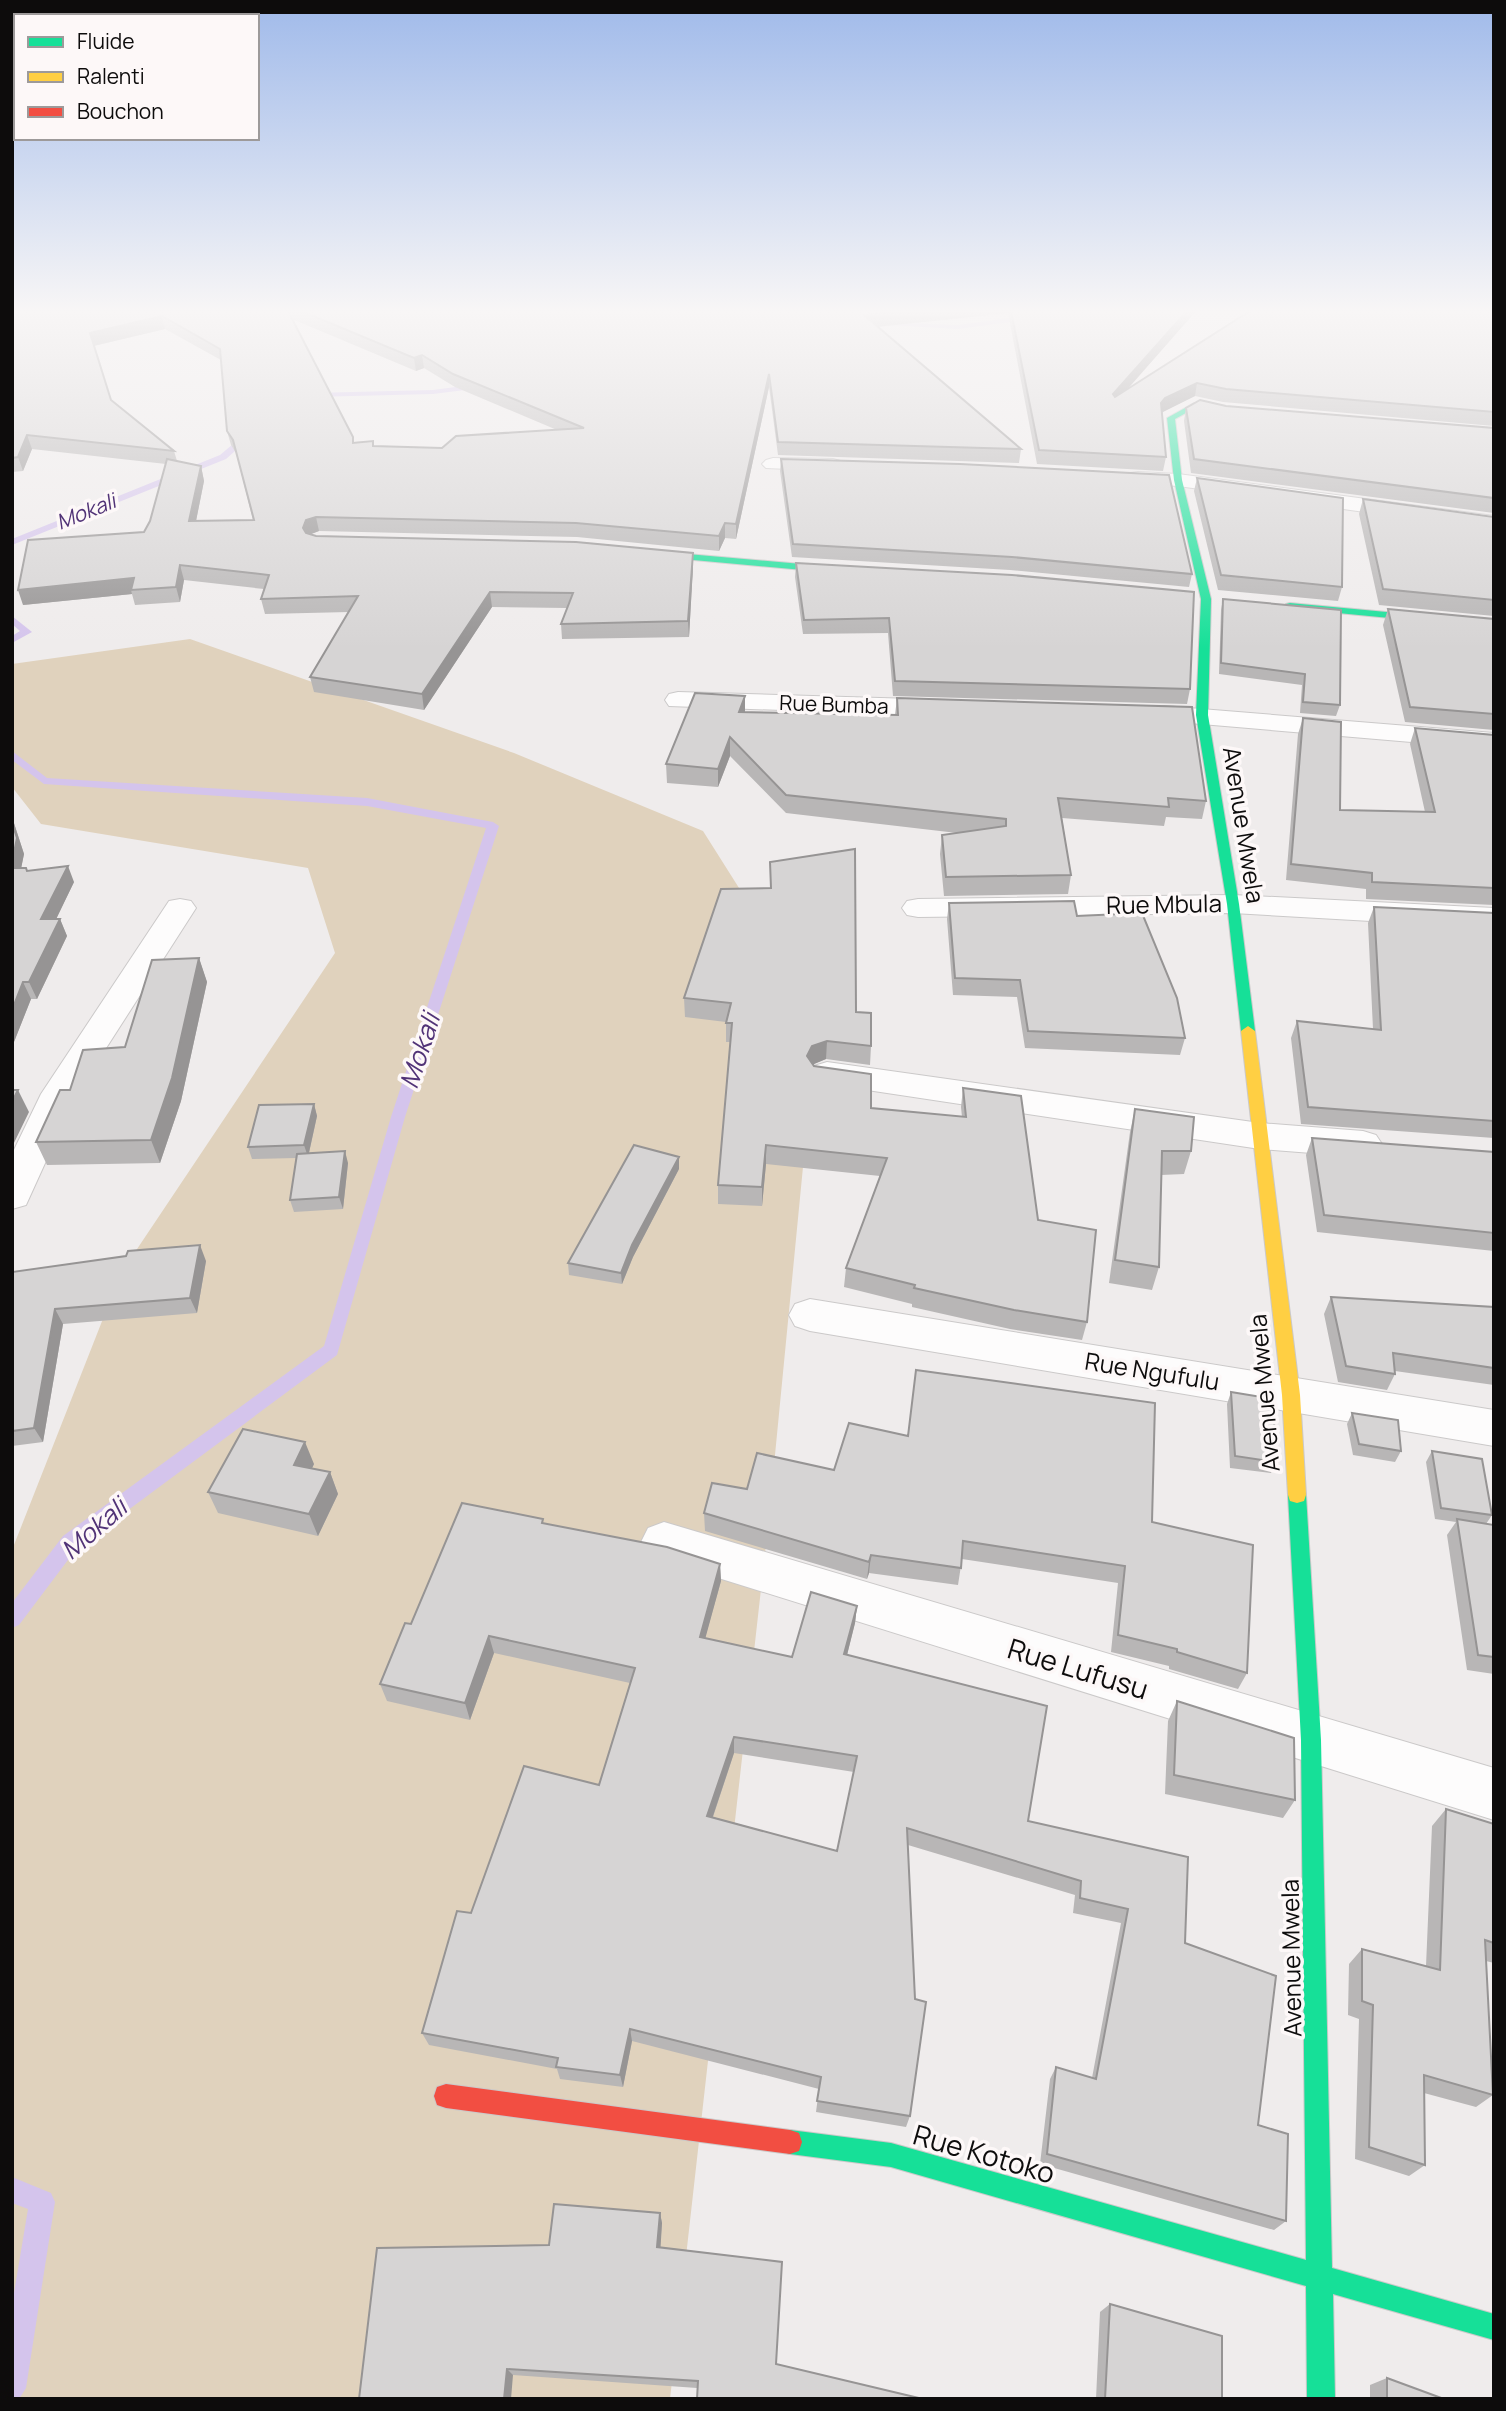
<svg xmlns="http://www.w3.org/2000/svg" width="1506" height="2411" font-family="Manrope,sans-serif">
<style>
.green{fill:#e0d2bd}
.lines{fill:none;stroke-linecap:round;stroke-linejoin:round}
.stream{fill:#d4c4ec;fill-rule:evenodd}
.street-casing{stroke:#cbc9c9;stroke-width:2}
.fast-casing{stroke:#cbc9c9;stroke-width:2}
.slow-casing{stroke:#cbc9c9;stroke-width:2}
.jam-casing{stroke:#cbc9c9;stroke-width:2}
.street{fill:#fdfcfc;fill-rule:evenodd}
.fast{fill:#16e098;fill-rule:evenodd}
.slow{fill:#ffcf43;fill-rule:evenodd}
.jam{fill:#f24e42;fill-rule:evenodd}
.wall{fill:#b8b6b6;fill-rule:evenodd}
.shaded-wall{fill:#969494}
.building{fill:#d6d4d4;stroke:#969494;stroke-width:2;fill-rule:evenodd}
.labels{text-anchor:middle;stroke-width:7;stroke-linejoin:round;paint-order:stroke}
.far-water-label{font-size:21px;font-style:italic;fill:#513377;stroke:#fdf8f8}
.far-street-label{font-size:21px;fill:#0d0c0c;stroke:#fdf8f8}
.street-label{font-size:24px;fill:#0d0c0c;stroke:#fdf8f8}
.water-label{font-size:26px;font-style:italic;fill:#513377;stroke:#fdf8f8}
.near-street-label{font-size:28px;fill:#0d0c0c;stroke:#fdf8f8}
</style>
<rect width="100%" height="100%" fill="#efecec"/>
<path class="green" d="M190,639L514,753L703,831L784,959L806,1136L768,1527L670,2399H12V1550L121,1273L335,953L308,868L41,824L12,787V664Z"/>
<g class="lines">
<path class="stream" d="M1031,315L1034,319L958,329L871,324L875,322L958,325Z
M478,384L481,388L433,394L312,397L308,395L312,393L433,390Z
M245,434L252,436L226,459L12,545V539L220,455Z
M12,616L32,632L12,643V636L20,631L12,624Z
M12,751L47,778L367,798L493,822L499,826L405,1117L337,1355L77,1548L19,1625L12,1628V1603L63,1536L324,1346L391,1117L486,828L367,806L44,784L12,760Z
M12,2177L51,2193L55,2202L26,2388L19,2399H12V2305L28,2209L12,2203Z"/>
<defs>
<path id="street" d="M773,458L833,459L840,461L844,465L840,469L833,471L766,468L762,464L766,460Z
M1138,472L1178,474L1494,516V530L1178,486L1130,483L1127,478L1130,473Z
M678,692L947,700L956,702L960,708L956,714L947,716L669,706L665,700L669,694Z
M1164,706L1494,733V749L1154,720L1151,714L1154,708Z
M1233,895L1494,908V928L1233,913L918,917L907,915L902,908L907,901L918,899Z
M180,899L191,901L196,908L76,1095L26,1205L12,1209V1154L41,1094L169,901Z
M827,1062L1260,1123L1363,1131L1376,1135L1382,1144L1376,1153L1363,1157L1260,1149L814,1082L809,1074L814,1066Z
M810,1299L1494,1410V1446L810,1331L795,1326L789,1315L795,1304Z
M664,1522L1494,1768V1820L648,1556L641,1542L648,1528Z"/>
<path id="fast" d="M1194,403L1239,412L1235,414L1195,408L1175,419L1182,480L1211,599L1208,715L1239,904L1255,1031L1248,1036L1241,1031L1227,904L1196,715L1201,599L1174,480L1167,418Z
M642,550L847,568L852,571L847,574L639,555L637,553Z
M1290,603L1494,622V628L1286,608V604Z
M1297,1487L1304,1489L1306,1495L1321,1740L1332,2268L1494,2314V2340L1333,2294L1335,2399H1307L1306,2286L891,2167L790,2154L781,2151L778,2142L781,2133L790,2130L891,2143L1306,2260L1301,1740L1288,1495L1290,1489Z"/>
<path id="slow" d="M1248,1026L1255,1031L1300,1395L1306,1495L1304,1501L1297,1503L1290,1501L1288,1495L1282,1395L1241,1031Z"/>
<path id="jam" d="M446,2084L790,2130L799,2133L802,2142L799,2151L790,2154L446,2108L437,2105L434,2096L437,2087Z"/>
</defs>
<use href="#street" class="street-casing"/>
<use href="#fast" class="fast-casing"/>
<use href="#slow" class="slow-casing"/>
<use href="#jam" class="jam-casing"/>
<use href="#street" class="street"/>
<use href="#fast" class="fast"/>
<use href="#slow" class="slow"/>
<use href="#jam" class="jam"/>
</g>
<path class="wall" d="M12,311H1196L1125,391L1494,311V426L1223,402L1195,396L1162,412L1166,457L1163,471L1037,464L1008,313L878,327L1021,449L1019,463L778,455L769,387L736,539L725,538L719,551L577,537L319,531L310,534L316,536L693,553V567L689,637L562,639L561,624L567,608L492,607L424,710L314,692L310,677L349,612L265,614L261,599L264,589L184,580L180,602L135,605L132,594L23,605L144,532L150,521L166,464L32,449L23,471L12,472ZM292,319L416,371L424,368L455,387L557,430L442,448L374,446L373,441L354,442L353,437ZM165,329L221,360L227,431L231,445L236,453L253,520L196,521L204,481L201,466L177,461L174,451L111,400L94,346Z
M1226,406L1494,428V513L1191,473L1184,421L1186,408Z
M781,459L1192,574L1189,587L1010,570L792,557L780,471Z
M1197,478L1342,587L1338,601L1218,590L1194,491Z
M1363,499L1494,517V616L1379,605L1359,514Z
M796,563L1190,689L1187,704L893,696L888,633L803,634L795,577Z
M1223,599L1340,705L1336,716L1300,713L1302,685L1219,674L1221,610Z
M1388,609L1494,619V730L1405,722L1383,625Z
M745,696V712L895,715L897,698L1206,801L1202,819L1166,817L1164,826L1062,818L1071,875L1068,894L944,896L940,854L942,835L957,833L786,813L730,756L718,787L667,783L666,764Z
M1303,718L1340,810L1425,812L1410,744L1415,728L1494,735V905L1366,899V889L1286,880L1298,734Z
M12,817L24,854L21,868L27,871L74,882L56,919H60L67,936L37,999H31L12,1047Z
M770,862L856,1012L871,1046L870,1065L826,1059L813,1064L871,1108L962,1117L961,1107L963,1088L1038,1220L1087,1322L1082,1340L1010,1329L912,1307V1304L844,1287L846,1268L880,1176L766,1164L762,1206L718,1204V1185L731,1042H726V1022L685,1017L684,998L770,888Z
M949,903L1077,916L1185,1038L1180,1055L1025,1048L1017,997L953,995L947,919Z
M1374,907L1494,913V1138L1301,1124L1291,1038L1297,1021L1373,1029L1368,923Z
M199,958L207,982L181,1101L160,1163L47,1165L36,1142L70,1090L125,1047Z
M314,1104L317,1116L309,1153L348,1163L343,1209L294,1212L290,1200L296,1158L252,1159L248,1147Z
M1135,1109L1191,1151L1184,1174L1161,1175L1159,1267L1152,1290L1109,1283L1130,1132Z
M1312,1138L1494,1152V1251L1317,1232L1306,1155Z
M679,1169L633,1257L622,1284L569,1275L568,1263Z
M206,1261L197,1313L63,1324L43,1442L12,1446V1272Z
M1331,1297L1494,1307V1385L1395,1371V1374L1387,1390L1338,1382L1324,1314Z
M1231,1392L1276,1462L1271,1473L1230,1468L1227,1404Z
M1352,1413L1401,1451L1395,1462L1353,1455L1347,1424Z
M1432,1451L1492,1515L1486,1524L1494,1525V1674L1467,1670L1447,1535L1456,1522L1435,1519L1426,1462Z
M314,1464L312,1468L330,1472L338,1494L318,1536L218,1513L208,1492Z
M834,1470L1152,1522L1247,1673L1238,1689L1169,1669V1666L1111,1652L1118,1583L962,1559L958,1585L869,1573L867,1579L705,1531L704,1513L747,1489Z
M544,1524L720,1564L721,1581L705,1638L792,1657L857,1606L855,1623L847,1655L1028,1821L1185,1943L1258,2125L1286,2221L1274,2230L1040,2164L1050,2079L1056,2067L1092,2078L1121,1923L1073,1913L1075,1895L908,1845L910,2116L906,2127L816,2112L819,2089L632,2041L623,2087L560,2079L557,2069L429,2045L422,2033L471,1913L599,1785L630,1683L494,1653L470,1720L387,1701L380,1684ZM734,1753L854,1772L837,1851L713,1817Z
M1177,1701L1295,1800L1283,1818L1165,1794L1168,1721Z
M1446,1809L1494,1824V1963L1486,1961L1493,2095L1476,2107L1424,2093L1425,2165L1409,2176L1355,2159L1359,2019L1348,2015L1349,1964L1362,1949L1426,1966L1432,1826Z
M660,2213L662,2223L660,2247L782,2262L697,2388L513,2375L359,2399L549,2245Z
M1110,2304L1222,2399H1096L1100,2312Z
M1387,2378L1444,2399H1370V2385Z"/>
<path class="shaded-wall" d="M908,311H1008V313L864,328V315Z
M1187,311H1196L1111,408L1113,394Z
M162,316L165,329L93,346L90,333Z
M422,355L424,368L416,371L414,358Z
M769,374V387L736,539V524Z
M1197,383L1195,396L1163,412L1159,416L1161,403L1165,398Z
M27,435L32,449L23,471L18,457Z
M201,466L204,481L193,536L189,521Z
M316,517L319,531L309,535L306,542L303,528L306,520Z
M725,523V538L719,551V536Z
M693,553V567L689,637L688,621Z
M180,565L184,580L180,602L176,587Z
M134,578L131,590L132,594L23,605L18,590Z
M490,592L492,607L424,710L422,694Z
M745,696V715L739,712Z
M730,737V756L718,787V769Z
M12,817L24,854L18,884L12,870Z
M68,866L74,882L48,936L41,919Z
M60,919L67,936L37,999L29,982Z
M199,958L207,982L181,1101L160,1163L151,1140Z
M23,982L31,999L12,1047V1010Z
M827,1041L826,1059L812,1065L807,1056L812,1046Z
M18,1090L29,1112L12,1147V1102Z
M314,1104L317,1116L308,1157L304,1145Z
M766,1145V1164L762,1206V1187Z
M345,1151L348,1163L343,1209L339,1197Z
M679,1157V1169L633,1257L622,1284L621,1273L632,1245Z
M200,1245L206,1261L197,1313L190,1298Z
M55,1309L63,1324L43,1442L34,1428Z
M305,1442L314,1464L303,1487L294,1465Z
M330,1472L338,1494L318,1536L309,1514Z
M871,1555L869,1573L867,1579L869,1562Z
M720,1564L721,1581L701,1654L700,1637Z
M857,1606L855,1623L843,1671L844,1654Z
M489,1636L494,1653L470,1720L465,1703Z
M734,1737V1753L708,1831L707,1816Z
M630,2029L632,2041L623,2087L620,2075Z
M660,2213L662,2223L660,2256L657,2247Z
M507,2369L513,2375L511,2399H504Z"/>
<path class="building" d="M12,311H288L353,437V443L373,441V446L442,448L456,436L584,428L453,374L422,355L414,358L301,311H908L864,315L1021,449L778,442L769,374L736,524L725,523L719,536L576,523L316,517L306,520L303,528L306,533L316,536L576,542L693,553L688,621L561,624L573,593L490,592L422,694L310,677L358,596L261,599L269,575L180,565L176,587L131,590L134,578L18,590L28,540L144,532L150,521L167,459L201,466L189,521L254,520L233,440L227,431L220,349L162,316L90,333L111,400L174,451L27,435L18,457L12,458Z
M1011,311H1187L1113,394L1115,397L1250,311H1494V412L1226,389L1197,383L1165,398L1161,403L1166,457L1039,450Z
M1200,400L1226,406L1494,428V498L1194,459L1186,408Z
M781,459L960,464L1169,475L1192,574L1012,557L793,544Z
M1197,478L1343,498L1342,587L1221,575Z
M1363,499L1494,517V600L1383,589Z
M796,563L1012,575L1194,592L1190,689L895,681L889,618L804,620Z
M1223,599L1341,610L1340,705L1303,702L1305,674L1221,663Z
M1388,609L1494,619V714L1410,707Z
M695,693L745,696L739,712L898,715L897,698L1192,707L1206,801L1168,798L1169,807L1058,798L1071,875L946,877L942,835L1006,826V819L786,795L730,737L718,769L666,764Z
M1303,718L1341,722L1340,810L1435,812L1415,728L1494,735V888L1372,882V873L1291,864Z
M12,823L17,838L12,862Z
M855,849L856,1012L871,1013V1046L827,1041L812,1046L807,1056L814,1066L871,1074V1108L966,1117L963,1088L1021,1096L1038,1220L1096,1230L1087,1322L1014,1310L914,1288L915,1285L846,1268L887,1158L766,1145L762,1187L718,1185L732,1023H726L731,1003L684,998L721,889L771,888L770,862Z
M68,866L41,919H60L29,982H23L12,1010V868H26L27,871Z
M1074,901L1077,916L1142,913L1177,998L1185,1038L1028,1031L1020,980L955,978L949,903Z
M1374,907L1494,913V1121L1308,1107L1297,1021L1381,1030Z
M199,958L172,1078L151,1140L36,1142L60,1090H70L83,1050L125,1047L152,960Z
M12,1090H18L12,1102Z
M314,1104L304,1145L248,1147L259,1105Z
M1135,1109L1194,1117L1191,1151H1162L1159,1267L1115,1260Z
M1312,1138L1494,1152V1233L1324,1215Z
M634,1145L679,1157L632,1245L621,1273L568,1263Z
M345,1151L339,1197L290,1200L297,1154Z
M200,1245L190,1298L55,1309L34,1428L12,1431V1272L126,1256L128,1251Z
M1331,1297L1494,1307V1368L1393,1353L1395,1374L1346,1366Z
M916,1370L1155,1403L1152,1522L1253,1545L1247,1673L1177,1652V1649L1118,1635L1125,1566L963,1541L961,1568L871,1555L869,1562L704,1513L712,1483L747,1489L757,1453L834,1470L849,1423L908,1436Z
M1231,1392L1273,1399L1276,1462L1235,1456Z
M1352,1413L1398,1420L1401,1451L1359,1444Z
M243,1429L305,1442L294,1465L330,1472L309,1514L208,1492Z
M1432,1451L1482,1459L1492,1515L1441,1508Z
M462,1503L543,1519L542,1523L667,1547L720,1564L700,1637L792,1657L811,1592L857,1606L844,1654L1047,1706L1028,1821L1188,1857L1185,1943L1276,1976L1258,2125L1288,2134L1286,2221L1047,2154L1056,2067L1096,2079L1128,1909L1080,1898L1081,1881L907,1828L915,1999L926,2002L910,2116L817,2101L821,2077L630,2029L620,2075L556,2067L558,2058L422,2033L457,1911L471,1913L524,1766L599,1785L635,1668L489,1636L465,1703L380,1684L405,1623L411,1624ZM734,1737L857,1756L837,1851L707,1816Z
M1457,1519L1494,1525V1657L1478,1655Z
M1177,1701L1294,1738L1295,1800L1174,1775Z
M1446,1809L1494,1824V1943L1485,1940L1493,2095L1424,2075L1425,2165L1369,2147L1373,2005L1362,2001V1949L1440,1970Z
M554,2204L660,2213L657,2247L782,2262L776,2364L923,2399H697L698,2381L507,2369L504,2399H359L377,2248L549,2245Z
M1110,2304L1222,2336V2399H1105Z
M1387,2378L1444,2399H1387Z"/>
<linearGradient id="sky" x2="0" y2="1"><stop stop-color="#a0baea"/><stop offset="0.48" stop-color="#f8f6f6"/><stop offset="1" stop-color="#f8f6f6" stop-opacity="0"/></linearGradient>
<rect width="1506" height="649" fill="url(#sky)"/>
<g class="labels">
<g class="far-water-label">
<text transform="translate(86 512) rotate(-22)" y="7">Mokali</text>
</g>
<g class="far-street-label">
<text transform="translate(834 705) rotate(2)" y="7">Rue Bumba</text>
</g>
<g class="street-label">
<text transform="translate(1243 825) rotate(81)" y="8">Avenue Mwela</text>
<text transform="translate(1164 905) rotate(-1)" y="8">Rue Mbula</text>
<text transform="translate(1152 1372) rotate(9)" y="8">Rue Ngufulu</text>
<text transform="translate(1265 1393) rotate(-95)" y="8">Avenue Mwela</text>
<text transform="translate(1292 1958) rotate(-91)" y="8">Avenue Mwela</text>
</g>
<g class="water-label">
<text transform="translate(420 1051) rotate(-72)" y="9">Mokali</text>
<text transform="translate(94 1529) rotate(-41)" y="9">Mokali</text>
</g>
<g class="near-street-label">
<text transform="translate(1078 1669) rotate(17)" y="10">Rue Lufusu</text>
<text transform="translate(984 2154) rotate(16)" y="10">Rue Kotoko</text>
</g>
</g>
<rect width="1506" height="2411" fill="none" stroke="#0d0c0c" stroke-width="28"/>
<rect x="14" y="14" width="245" height="126" fill="#fdf8f8" stroke="#9d9a9a" stroke-width="2"/>
<rect x="28" y="37" width="35" height="10" fill="#16e098" stroke="#9d9a9a" stroke-width="2"/>
<text x="77" y="49" font-size="21" fill="#0d0c0c">Fluide</text>
<rect x="28" y="72" width="35" height="10" fill="#ffcf43" stroke="#9d9a9a" stroke-width="2"/>
<text x="77" y="84" font-size="21" fill="#0d0c0c">Ralenti</text>
<rect x="28" y="107" width="35" height="10" fill="#f24e42" stroke="#9d9a9a" stroke-width="2"/>
<text x="77" y="119" font-size="21" fill="#0d0c0c">Bouchon</text>
</svg>
